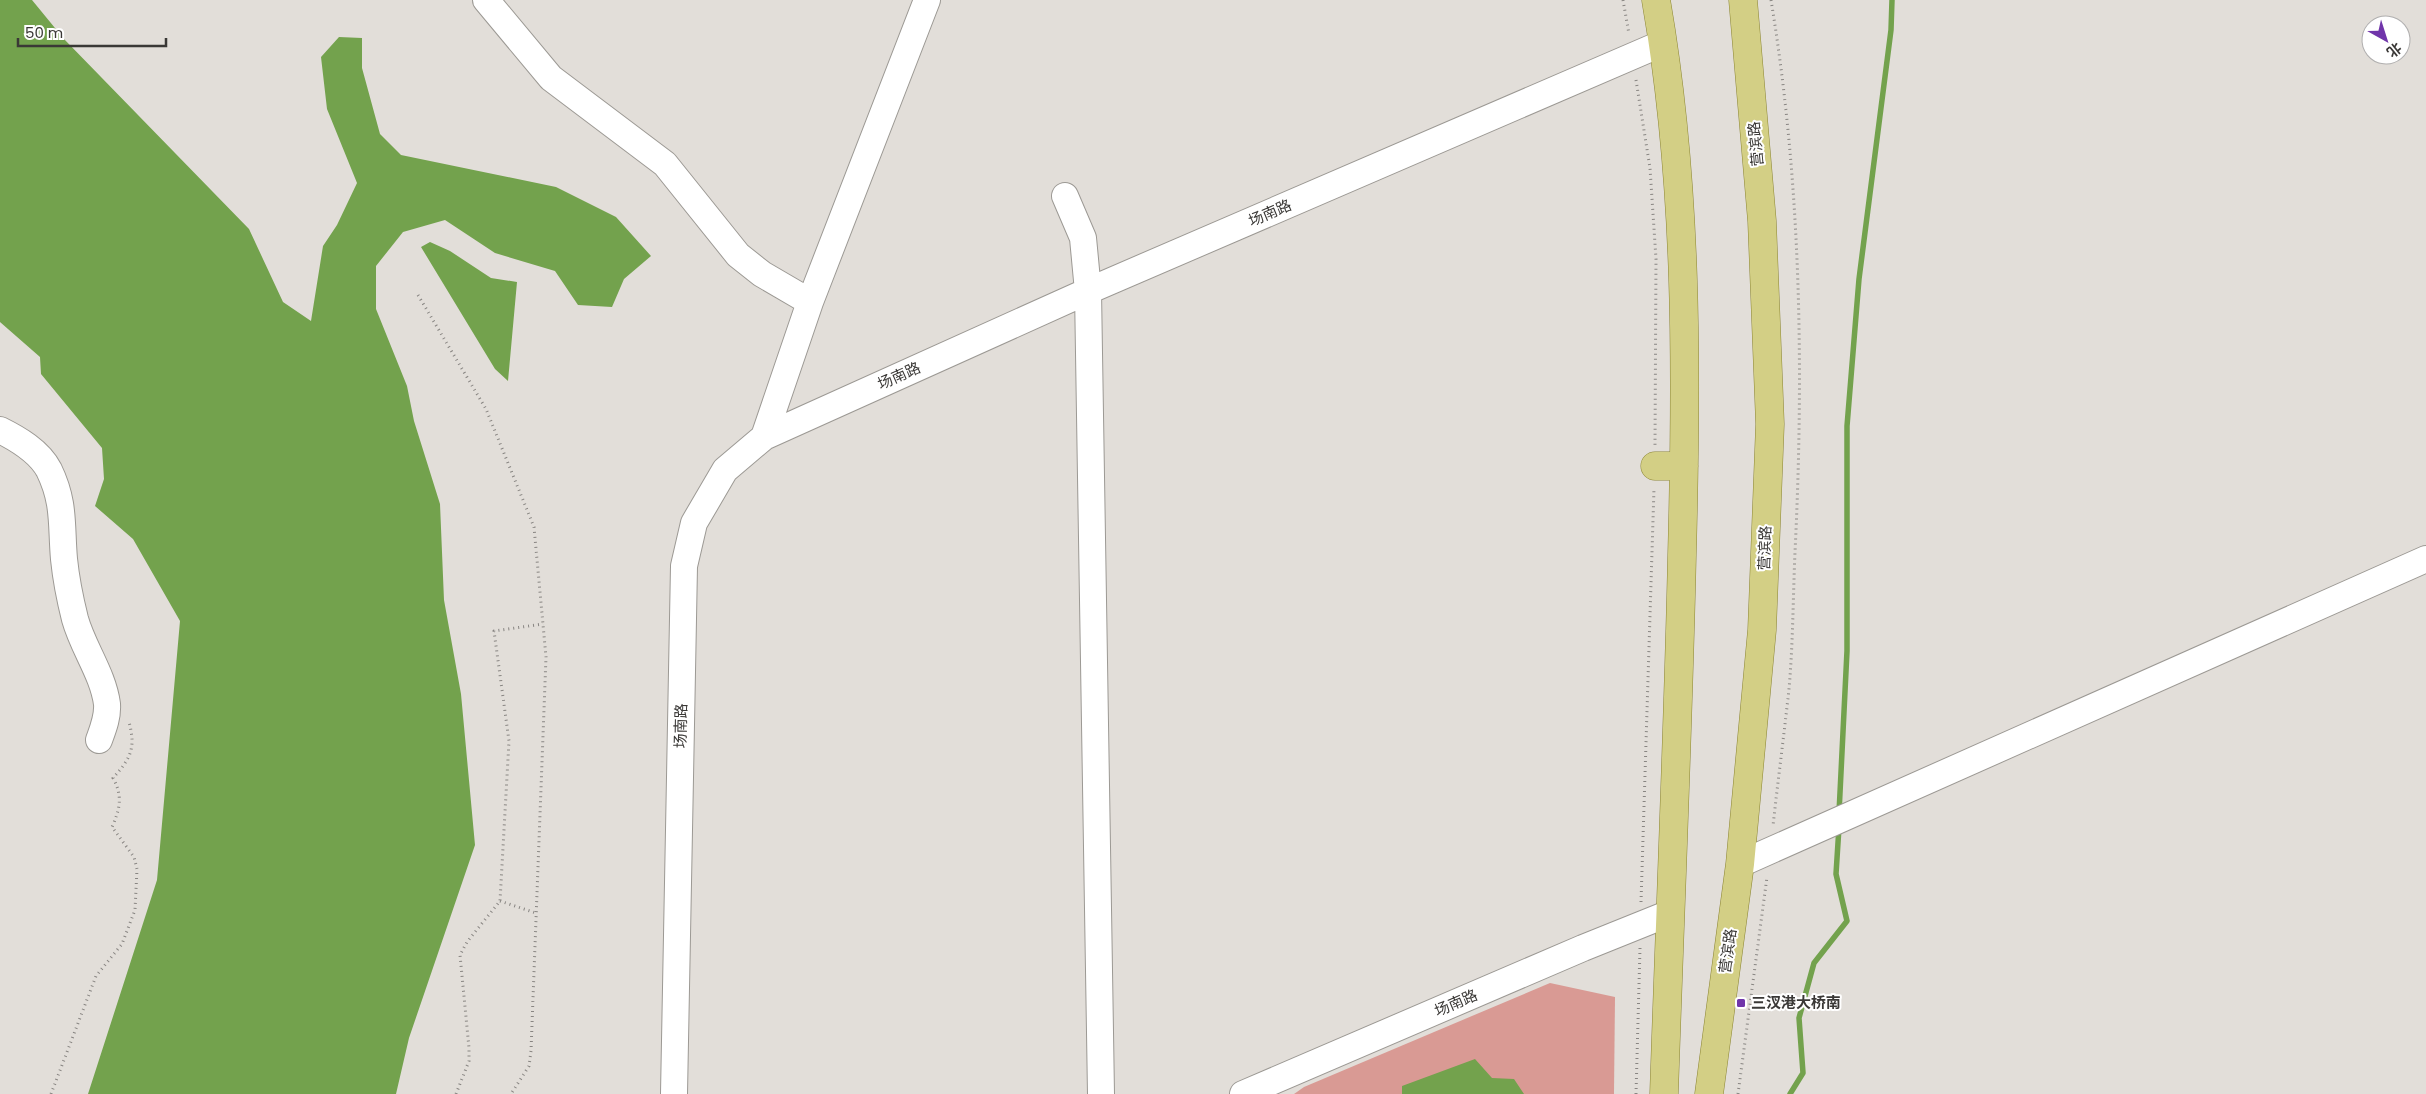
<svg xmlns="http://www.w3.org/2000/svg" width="2426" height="1094" font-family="Poppins,'Noto Sans SC',sans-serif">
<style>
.green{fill:#d99a94}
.water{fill:#73a24d}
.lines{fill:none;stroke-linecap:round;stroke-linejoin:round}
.stream{stroke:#73a24d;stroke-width:5.5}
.minor-casing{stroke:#9c9994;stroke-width:28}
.major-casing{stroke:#8b8534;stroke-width:29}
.path{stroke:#888582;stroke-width:3;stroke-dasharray:1 4;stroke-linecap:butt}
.minor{stroke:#fff;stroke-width:26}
.major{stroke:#d3cf85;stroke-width:28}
.poi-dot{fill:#7035aa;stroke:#fff;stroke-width:2}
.labels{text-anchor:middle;stroke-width:4;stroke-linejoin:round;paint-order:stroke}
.street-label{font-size:15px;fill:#3a3836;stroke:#fff}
.poi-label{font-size:15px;font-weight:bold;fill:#3a3836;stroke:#fff;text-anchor:start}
</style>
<rect width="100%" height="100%" fill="#e2ded9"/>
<path class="green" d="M1550,983L1615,997L1614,1094H1294L1304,1087Z"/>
<path class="water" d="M0,0H32L64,39L249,229L283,302L311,321L323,246L337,225L357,183L327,109L321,57L339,37L362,38V68L380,134L401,155L556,187L616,217L651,256L624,279L612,307L578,305L555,271L495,253L445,220L403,232L376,266V309L407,386L414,421L440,504L444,600L461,694L475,845L409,1038L396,1094H88L157,880L180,621L133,539L95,506L104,479L102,448L41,374L40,357L0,322Z
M430,242L450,251L491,278L517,282L508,381L495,369L421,247Z
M1475,1059L1492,1078L1514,1079L1524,1094H1402V1086Z"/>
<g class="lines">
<path class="stream" d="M1839,813L1847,651V426L1859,279L1891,30L1892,0
M1790,1094L1803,1073L1799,1018L1814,963L1847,921L1836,874L1839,827"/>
<defs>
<path id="minor" d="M486,0L551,78L665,164L738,255L762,274L810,302
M1065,196L1083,238L1088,291L1101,1094
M0,430C18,439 39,451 49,470C65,503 61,525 64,559C66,579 70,599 75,619C83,648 103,674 107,704C108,717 103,729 99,740
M764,437L810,302L927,0
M1740,864L2426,559
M674,1094L684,566L694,523L725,470L764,437L1088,291L1663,43
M1243,1094L1583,948L1670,913"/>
<path id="major" d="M1656,0C1688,184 1687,369 1682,555C1678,734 1670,914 1664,1094
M1655,466H1684
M1709,1094L1740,864L1762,630L1770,424L1762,221L1743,0"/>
</defs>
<use href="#minor" class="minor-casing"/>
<use href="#major" class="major-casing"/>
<path class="path" d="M1623,0L1629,34
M1771,0C1801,182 1804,368 1795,552C1793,598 1793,644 1789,689C1784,735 1778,780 1773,826
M1636,80L1650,168L1656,259L1655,445
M418,295L486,409L534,527L546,657L531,1051L529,1066L511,1094
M500,901L536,913
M1641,902L1654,488
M51,1094L96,976L122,944L135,910L137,869L134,857L112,827C120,809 123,796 113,778C131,758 136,748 129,722
M456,1094L469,1061V1048L460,955L467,942L500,901L509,741L494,631L543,624
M1636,1094L1640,948
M1738,1094L1767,877"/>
<use href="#minor" class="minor"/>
<use href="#major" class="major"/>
</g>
<rect class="poi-dot" x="1736" y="998" width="10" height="10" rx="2.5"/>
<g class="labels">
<g class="street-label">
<text transform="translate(1756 144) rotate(-95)" y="5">营滨路</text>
<text transform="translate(1270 213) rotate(-23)" y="5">场南路</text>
<text transform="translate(899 376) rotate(-24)" y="5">场南路</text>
<text transform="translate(1765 548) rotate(-88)" y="5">营滨路</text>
<text transform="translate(681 726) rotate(-89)" y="5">场南路</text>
<text transform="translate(1728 951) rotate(-82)" y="5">营滨路</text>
<text transform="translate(1456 1003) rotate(-23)" y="5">场南路</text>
</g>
<g class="poi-label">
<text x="1751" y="1008">三汊港大桥南</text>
</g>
</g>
<g transform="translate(2386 40) rotate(141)"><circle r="24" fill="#ffffff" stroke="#b0afaf"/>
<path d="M0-4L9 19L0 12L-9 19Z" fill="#7035aa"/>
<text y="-8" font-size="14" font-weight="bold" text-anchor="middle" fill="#3a3836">北</text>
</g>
<path d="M18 38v8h148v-8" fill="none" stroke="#3a3836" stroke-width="2.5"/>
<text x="25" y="38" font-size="15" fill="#3a3836" stroke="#ffffff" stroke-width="4" paint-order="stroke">50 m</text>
</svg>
